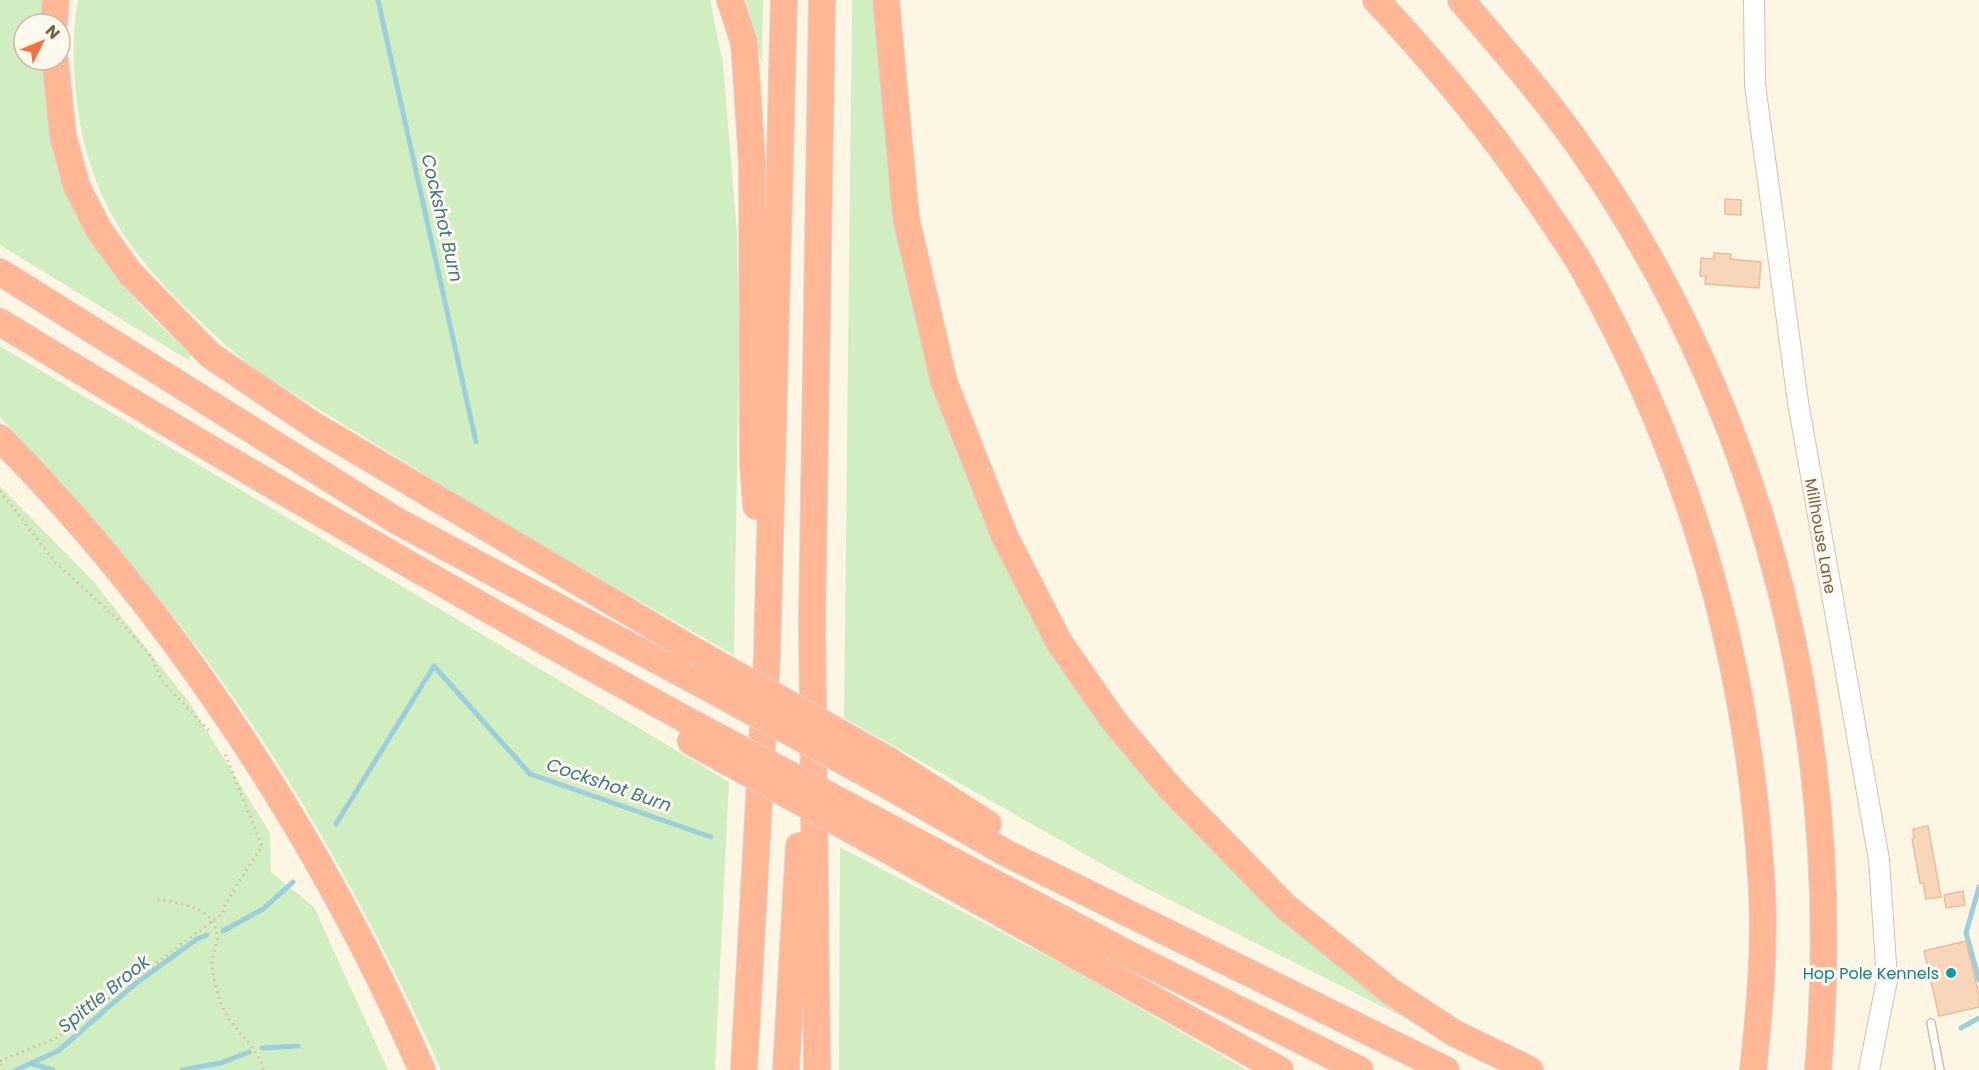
<svg xmlns="http://www.w3.org/2000/svg" width="1979" height="1070" font-family="Poppins,sans-serif">
<style>
.green{fill:#d1eec1}
.lines{fill:none;stroke-linecap:round;stroke-linejoin:round}
.stream{stroke:#9ccfdd;stroke-width:5}
.building{fill:#f7d6b9;stroke:#ebbd98;stroke-width:1.5}
.lane-casing{stroke:#d1bea9;stroke-width:10}
.secondary-casing{stroke:#d7c0a9;stroke-width:22}
.highway-casing{stroke:#dcd5cf;stroke-width:28}
.path{stroke:#dcb99c;stroke-width:3;stroke-dasharray:1.5 4.5;stroke-linecap:butt}
.lane{stroke:#fff;stroke-width:7}
.secondary{stroke:#fff;stroke-width:20}
.highway{stroke:#ffb795;stroke-width:26}
.highway-bridge-casing{stroke:#dcd5cf;stroke-width:28;stroke-linecap:butt}
.highway-bridge{stroke:#ffb795;stroke-width:26}
.culture-dot{fill:#0f9aa8;stroke:#fff9ed;stroke-width:2}
.labels{text-anchor:middle;stroke-width:6;stroke-linejoin:round;paint-order:stroke}
.street-label{font-size:16px;fill:#7a5c47;stroke:#fff9ed}
.culture-label{font-size:16px;fill:#0d838f;stroke:#fff9ed;text-anchor:end}
.water-label{font-size:18px;font-style:italic;fill:#3b7789;stroke:#fff9ed}
</style>
<rect width="100%" height="100%" fill="#fef6e5"/>
<path class="green" d="M0,0H47L44,24H24V60H42C47,195 94,266 191,355L188,360L0,245Z
M78,0H710L723,64L737,233L739,345L734,655C623,592 512,529 403,461C354,430 303,401 255,369C235,355 217,337 199,320C127,254 86,192 76,94C73,62 72,32 78,0Z
M746,0H763L762,64Z
M852,0H877L923,339L1097,713L1439,1035L1136,883L844,718Z
M0,346L729,782L715,1070H441C373,919 291,770 190,638C131,561 66,488 0,417Z
M0,486L94,582L189,702L270,833L271,872L314,907L388,1070H0Z
M840,847L1068,967L1247,1070H839Z"/>
<g class="lines">
<path class="stream" d="M378,0L476,442
M336,824L434,666L530,774L711,837
M1979,887L1966,933L1979,980
M223,931L263,909L293,882
M1961,1028L1979,1018
M262,1048L298,1046
M33,1064L53,1070
M16,1070L58,1051L135,984L197,939L207,935
M182,1070L221,1063L249,1052"/>
</g>
<path class="building" d="M1725,199L1741,200V215L1725,214Z
M1714,253L1731,254L1730,259L1761,262L1759,288L1705,284L1706,276H1700L1701,258L1714,259Z
M1928,826L1941,897L1926,899L1923,883H1920L1912,839L1914,838L1913,829Z
M1963,891L1965,905L1946,908L1944,895Z
M1966,941L1979,995V1007L1939,1016L1924,951Z"/>
<g class="lines">
<defs>
<path id="lane" d="M1931,1023L1940,1070"/>
<path id="secondary" d="M1754,0L1755,85L1798,402L1879,860L1887,980L1869,1070"/>
<path id="highway" d="M730,0L744,42L752,161L753,460L756,506
M886,0L906,218L944,382L1005,537L1059,642L1113,720L1170,788L1286,907L1390,991L1454,1033L1530,1070
M1376,0C1441,70 1496,136 1549,216C1561,234 1574,252 1584,270C1690,458 1748,661 1761,876C1766,940 1760,1006 1753,1070
M1461,0C1503,49 1545,97 1582,150C1769,419 1846,746 1818,1070
M54,24L56,0
M55,60L63,136L77,187L99,230L130,273L210,355L315,426L693,650
M0,272L397,521L692,679
M0,322C227,461 457,594 690,722
M0,438C175,614 323,843 422,1070
M888,760L988,824
M887,785L1006,853L1446,1070
M885,825L1134,957L1360,1070
M884,848L1280,1070
M744,1070L767,656L784,0
M786,1070L799,846
M817,1070L812,622L822,0"/>
</defs>
<use href="#lane" class="lane-casing"/>
<use href="#secondary" class="secondary-casing"/>
<use href="#highway" class="highway-casing"/>
<path class="path" d="M0,491L56,563L122,623L153,659L161,680L210,732
M158,899C175,903 201,905 212,921C224,938 211,952 212,965C213,976 216,987 219,997C227,1028 254,1039 264,1070
M0,1061L58,1037L223,913L225,904L262,846L225,754
M0,1064L2,1070"/>
<use href="#lane" class="lane"/>
<use href="#secondary" class="secondary"/>
<use href="#highway" class="highway"/>
<defs>
<path id="highway-bridge" d="M693,650L888,760
M692,679L887,785
M690,722L885,825
M690,741L884,848"/>
</defs>
<use href="#highway-bridge" class="highway-bridge-casing"/>
<use href="#highway-bridge" class="highway-bridge"/>
</g>
<circle class="culture-dot" cx="1951" cy="973" r="6"/>
<g class="labels">
<g class="street-label">
<text transform="translate(1821 536) rotate(80)" y="6">Millhouse Lane</text>
</g>
<g class="culture-label">
<text x="1939" y="979">Hop Pole Kennels</text>
</g>
<g class="water-label">
<text transform="translate(442 218) rotate(77)" y="6">Cockshot Burn</text>
<text transform="translate(609 785) rotate(19)" y="6">Cockshot Burn</text>
<text transform="translate(104 994) rotate(-39)" y="6">Spittle Brook</text>
</g>
</g>
<g transform="translate(42 42) rotate(47)"><circle r="28" fill="#fff9ed" stroke="#cabaab" stroke-width="1.5"/>
<path d="M0-4.5L10 22L0 15L-10 22Z" fill="#f5723e"/>
<text y="-9" font-size="16" font-weight="bold" text-anchor="middle" fill="#7a5c47">N</text>
</g>
</svg>
